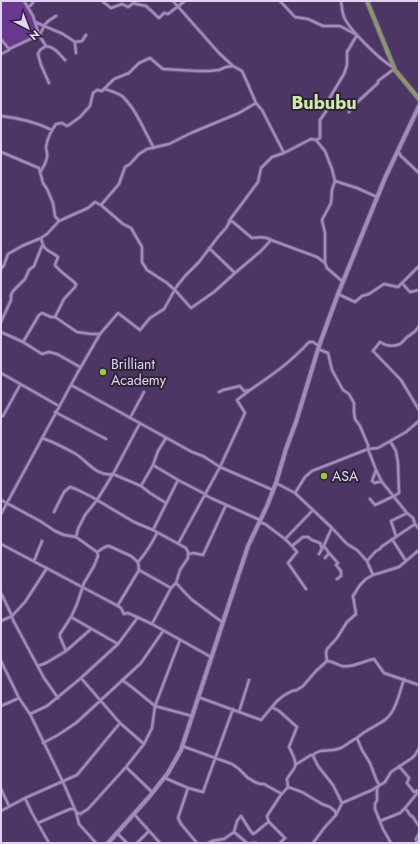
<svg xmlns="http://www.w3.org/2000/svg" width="420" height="844" font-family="Jost,sans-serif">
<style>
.green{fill:#683891}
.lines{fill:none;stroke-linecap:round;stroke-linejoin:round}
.street-casing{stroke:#67537b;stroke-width:4.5}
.secondary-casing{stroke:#67537b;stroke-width:6}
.primary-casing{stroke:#67537b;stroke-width:6}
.street{stroke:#a389be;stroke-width:2.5}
.secondary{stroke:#a389be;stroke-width:4}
.primary{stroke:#8a966c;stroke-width:4}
.poi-dot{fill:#9acb34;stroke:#2e2439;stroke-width:1.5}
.labels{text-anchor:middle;stroke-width:4;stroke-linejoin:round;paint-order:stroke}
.poi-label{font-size:14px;fill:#e1d4f1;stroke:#2e2439;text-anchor:start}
.district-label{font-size:18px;font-weight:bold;fill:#cfeca3;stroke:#2e2439}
</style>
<rect width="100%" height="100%" fill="#4d3664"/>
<path class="green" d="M1,1H22L31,16L37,36L9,48L1,38Z"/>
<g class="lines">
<defs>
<path id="street" d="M102,1L111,8L122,4L128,7L134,3
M132,1L136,4L146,6L159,18L164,13L168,14L185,1
M173,1L219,53L233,66L242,71L247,82L256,103L262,110L284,153
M280,1L295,17L308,19L323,26H340L357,35L347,52V65L344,74L329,99L328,104L329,107L320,120V138L316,140
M341,1C342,7 342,14 345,19C351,31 381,61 393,67
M28,7L31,5L34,1
M35,22L63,34L75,42V44L76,53
M1,39L9,49L39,35L33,16L24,1
M75,42L82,41L86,35
M46,46C55,47 59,54 65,60
M1,54L9,50
M49,83L41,65L38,54L40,50L46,46L39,35C42,32 42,30 44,26C47,21 51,19 56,16
M105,89C111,91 118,93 122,96C137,110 144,131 154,148
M349,112L351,108L378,83V81L394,69
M1,116C19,118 36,122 52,130
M398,151L401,156L419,173
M1,152L39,168L43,183L47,189L53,203L55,216L59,221
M41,171C44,165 48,161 47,154C47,151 46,149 46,147C47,139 51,131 56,124L62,123L67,126L69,125L80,117L90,106L93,93L97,90L102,91L114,79L129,73L139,63L150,58L163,69L197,71H210L219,70L226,67L233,66
M335,181L357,188L377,197
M101,205L123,224L131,228L142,247V262L147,270L167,283L175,290L191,308L214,292L235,273
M229,221L233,222L252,238C258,237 266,236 271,240L317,257L325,263L327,268L343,282
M209,248L235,273L261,251L271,240
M1,269L4,265L8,254L22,246L41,238L47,234L59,221L88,208L95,202L101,205L119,184L125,167L130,164L139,154L147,149L169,144L191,133L239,113L256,103
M402,283L410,292L419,290
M338,294L355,302L362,296L369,294L384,284L398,287L419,266
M55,317L77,332L91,334H99
M1,322L11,300V295L13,291L25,279L29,270L34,266L42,246
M419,326C415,333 413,333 407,337C405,339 402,343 400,344C393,347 386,346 380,342L373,351L401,380L419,410
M1,332L23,342L42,354L49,352L57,354L80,367
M23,342L39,315L42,313L51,317H55L64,299L75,287L76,284C69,277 61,273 55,265L58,257C48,249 44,252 41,238
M318,349L328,353L332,370L343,390L349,394L354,403V412L355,419L360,426L368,445V449L376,470L382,482L407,513
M1,373L59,406
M71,385L192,452L203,456L220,467L273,490
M219,392L223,390L240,386L244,391L250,390C272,375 291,362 309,342H313L319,346
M55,412L106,439
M1,416H3L20,385
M130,418L144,392
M42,438C54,442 65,448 76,454C88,462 97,477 113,474L141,486
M166,438L158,451L153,465L141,486L150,493L166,503
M153,465L178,480L205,494L207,496L213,499L260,520
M376,470L372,481L375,483L378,482H382
M276,483L295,493L332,528L347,544L357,550L367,561L373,575
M295,493L305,477L312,471L368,449L378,448L406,432L419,421
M370,499L375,505L394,496L399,493L398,463L396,451L390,441
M1,500L40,521L55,531L64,535L76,537L97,552C102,550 103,546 109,546L131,556L138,562
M54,512L64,492L70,487L76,489L92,497L134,522L153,530L186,548L188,552V558L180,570L176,583
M1,514L78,372L100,334L118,313L140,330L150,318L164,309L177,286L185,276L199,262L218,237L226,228L229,223V221L258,182L261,168L272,157L284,153L311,139L316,140L325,151L332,169L335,181L332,190L331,203L322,220L325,233V263
M259,522L265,524L285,539
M153,530L178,480
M157,533C151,545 147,552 138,562L139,570L171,588L176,583L191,599L222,622
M396,536L391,521L407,513L413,518L415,524L419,529
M76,537L78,529L85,515L97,500L113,474L140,423
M392,539L406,561
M1,544L118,606L121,608L124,614L128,613L152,624L211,657
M178,544L220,467L245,413L237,400L250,390
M292,546L303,537H308L312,540L320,543L322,549
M324,546L329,553L325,558
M329,553L338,563L336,565L341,571V576L337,579
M188,554L194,553L203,555L226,505
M319,554C325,545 327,537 332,528
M34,561L42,541
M367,561L376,551L380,549L381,547L415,524
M306,589L288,563L297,552L292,546L285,539L313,510
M1,593L12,616L13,620L44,678L49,685L58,698
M118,605L139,570
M71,617L118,644
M1,621L12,616L25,602L47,568
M152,624L171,588
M66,651L91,629
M1,661L19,698L30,714L63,782L76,812L79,824L96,843
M327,661C333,661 337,665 342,666C353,668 363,661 374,659L384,673L419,685
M38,666L46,663L66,651L60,637V634L71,617L77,604L84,583L94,566L98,556L97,552
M81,678L120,723L144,744
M122,680L133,688L155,706L192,716
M198,697L261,720L277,701L283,696L292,691L297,690L303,686L316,671L327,661L326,653L327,649L337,638L347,622L356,614L353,596L360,585L366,579L373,575L399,567L419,550
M1,706L19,698
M272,707L279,711L297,727L289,747C292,753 297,761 295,767C293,771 289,775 287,779L288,787L280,796L267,816L269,822L285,838L280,843
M239,712L249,680
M30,714L47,706L81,678L118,644L138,617
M357,738C365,730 377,726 386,719C396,711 400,691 404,679
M43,743L58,735L76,723L101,700L141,663L163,631
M182,746L232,764L239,769L248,778C254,780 255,785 264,784L282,794
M313,756L318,766L333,785L342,803
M295,765L311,755H313C321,748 327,752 338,749C345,747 350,741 357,738L362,750L370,763L376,779L379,785L377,789V800L375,804V809L383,829L391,843
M399,766L409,778L407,783L414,792L419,790
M126,767L152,792
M165,778L188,788L203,792L233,709
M288,787L302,792L322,804L330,807L335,811L336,815
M188,788L178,818L181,824L197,843
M1,789L9,806
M25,798L32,813L49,843
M405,808L411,816H412C415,819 416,823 419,826
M1,811L25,798L77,775L120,723
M76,812L80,814L88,809L126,767L144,744L152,728L155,706L180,640
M134,814L160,843
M380,821L400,813L405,808L419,791
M38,823L70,809H74
M234,832L237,821L241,816C245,822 248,828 253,834C259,831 263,825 269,822
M117,833L127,843
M137,843L149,831
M208,843L212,841L224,839L234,832L247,843
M252,843H256
M313,843L325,827L336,815L342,803L372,790L385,782L391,772L412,758L415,755L419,748
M417,843L416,839L419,834"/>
<path id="secondary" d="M108,843L149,797L168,773L181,750L248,546L267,506L276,483L286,449L296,422L319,346L338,294L385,178L419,106"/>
<path id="primary" d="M367,1L395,70L419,99"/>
</defs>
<use href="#street" class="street-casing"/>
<use href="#secondary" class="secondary-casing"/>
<use href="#primary" class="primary-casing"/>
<use href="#street" class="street"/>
<use href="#secondary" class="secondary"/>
<use href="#primary" class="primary"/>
</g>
<g class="poi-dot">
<circle cx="103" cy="372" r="4"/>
<circle cx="324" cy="476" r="4"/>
</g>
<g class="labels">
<g class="poi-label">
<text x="111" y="369">Brilliant<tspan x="111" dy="16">Academy</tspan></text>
<text x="332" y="481">ASA</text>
</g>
<g class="district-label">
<text x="324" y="109">Bububu</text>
</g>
</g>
<rect width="420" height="844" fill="none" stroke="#e1d4f1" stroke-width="4"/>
<g transform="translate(28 28) rotate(138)" stroke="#2e2439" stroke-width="3" paint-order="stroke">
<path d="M0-3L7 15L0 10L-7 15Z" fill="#e1d4f1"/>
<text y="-6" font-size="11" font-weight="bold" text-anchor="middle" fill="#e1d4f1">N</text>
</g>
</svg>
